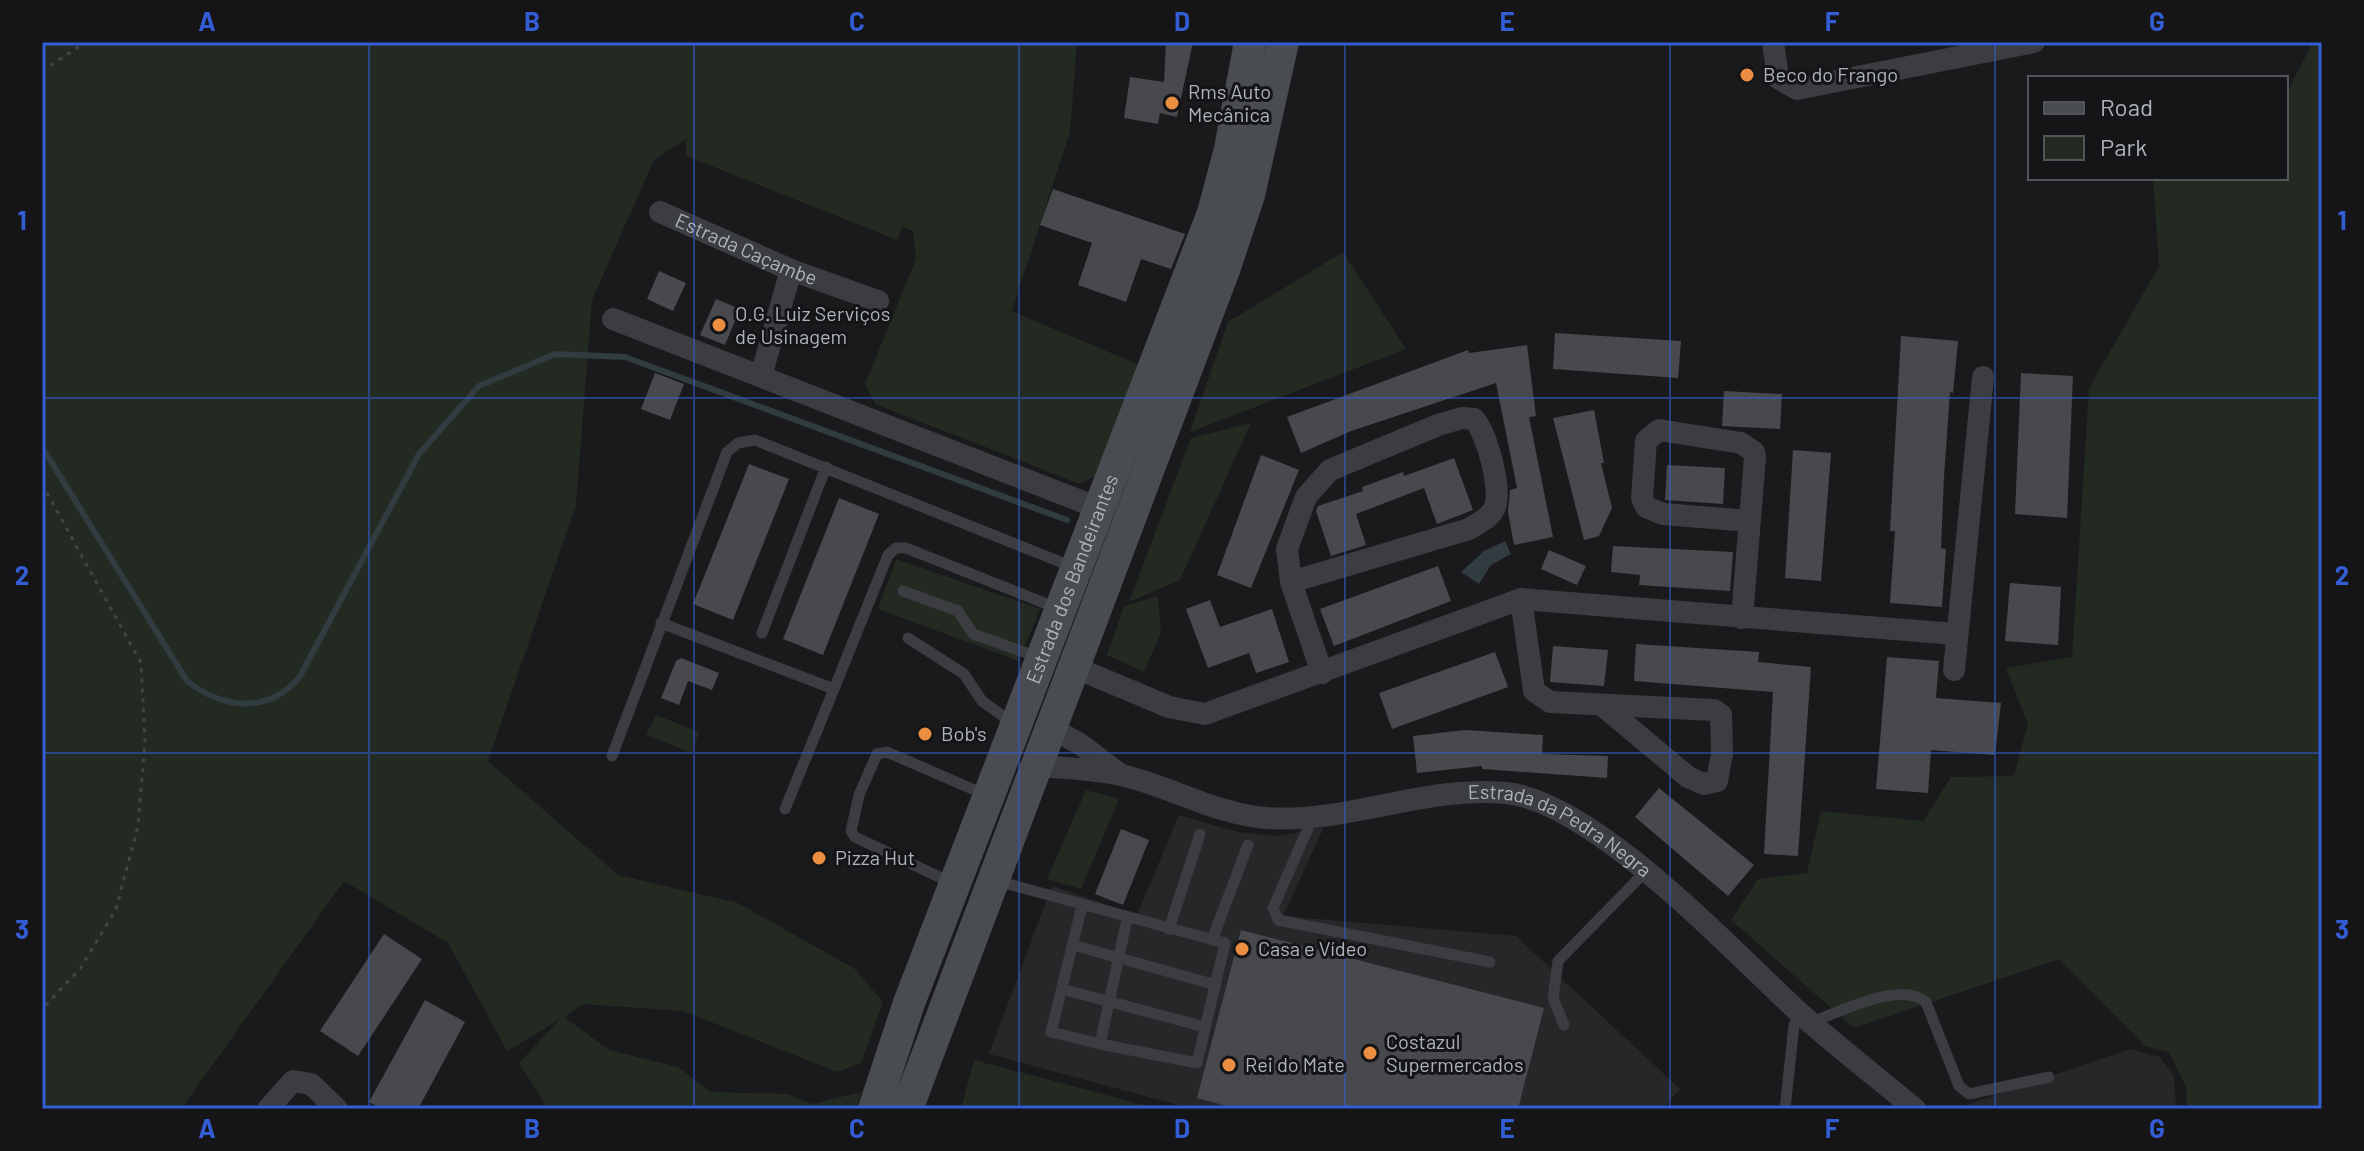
<svg xmlns="http://www.w3.org/2000/svg" width="2364" height="1151" font-family="Barlow,sans-serif">
<style>
.built{fill:#262729}
.green{fill:#222a22}
.water{fill:#303c40}
.lines{fill:none;stroke-linecap:round;stroke-linejoin:round}
.stream{stroke:#303c40;stroke-width:6}
.building{fill:#47494c}
.path{stroke:#414448;stroke-width:3;stroke-dasharray:4 6;stroke-linecap:butt}
.lane{stroke:#3b3d41;stroke-width:11}
.street{stroke:#3b3d41;stroke-width:22}
.secondary{stroke:#494d51;stroke-width:32}
.grid{fill:none;stroke:#335dd4;stroke-width:2;stroke-opacity:0.55}
.poi-dot{fill:#ec8e42;stroke:#151517;stroke-width:3}
.labels{text-anchor:middle;stroke-width:6;stroke-linejoin:round;paint-order:stroke}
.poi-label{font-size:20px;fill:#adb4bb;stroke:#151517;text-anchor:start}
.street-label{font-size:20px;fill:#adb4bb;stroke:#151517}
.neatline{fill:none;stroke:#335dd4;stroke-width:3}
.grid-label{font-size:26px;text-anchor:middle;font-weight:bold;fill:#335dd4}
</style>
<rect width="100%" height="100%" fill="#1a1a1c"/>
<path class="built" d="M1179,815L1237,832L1279,836L1324,827L1283,916L1516,936L1680,1089L1663,1109H1193L989,1054L1052,886L1137,915Z
M2130,1049L2160,1057L2174,1076L2176,1109H1955Z"/>
<path class="green" d="M42,42H1077L1070,132L1012,311L1144,367L1098,474L1080,484L875,404L865,384L916,259L913,231L902,227L897,240L686,156V139L654,160L592,300L576,505L488,761L618,875L738,903L855,969L883,1002L861,1063L837,1072L683,1011L583,1004L564,1017L609,1050L678,1067L711,1092L788,1094L812,1104L861,1092L857,1109H548L519,1063L560,1019L507,1051L448,943L344,881L181,1109H42Z
M2313,42H2322V1109H2187L2186,1087L2169,1052L2145,1046L2059,959L1854,1028L1731,920L1758,879L1807,873L1821,811L1923,821L1951,777L2014,776L2028,724L2006,668L2072,657L2089,388L2159,266L2153,178H2286V94Z
M1343,252L1406,349L1190,432L1228,322Z
M1251,423L1180,580L1129,602L1191,438Z
M896,559L1040,609L1019,661L878,609Z
M1158,596L1161,632L1144,672L1107,655L1124,606Z
M656,715L699,732L692,753L646,735Z
M1086,790L1119,799L1081,889L1047,879Z
M974,1060L1159,1109H961Z"/>
<path class="water" d="M1505,541L1511,554L1491,565L1479,584L1461,572L1484,551Z"/>
<g class="lines">
<path class="stream" d="M42,447L187,681C223,709 267,714 299,678L419,454L479,386L555,354L625,357L1067,520"/>
</g>
<path class="building" d="M1166,42H1193L1177,117L1160,113L1158,124L1124,118L1130,77L1164,82Z
M1053,189L1185,234L1171,269L1141,259L1126,302L1078,285L1092,243L1040,225Z
M659,271L686,283L673,311L647,299Z
M716,299L740,309L725,345L700,335Z
M1555,333L1681,341L1678,378L1553,369Z
M1901,336L1958,341L1953,393L1950,392L1944,477L1941,548L1946,549L1942,607L1890,603L1895,531H1890Z
M1527,345L1536,416L1529,417L1553,537L1514,545L1508,512L1510,490L1517,488L1496,383L1351,431L1301,453L1287,417L1468,350L1469,353Z
M655,373L684,384L670,420L641,409Z
M2021,373L2073,376L2067,518L2015,514Z
M1724,391L1782,394L1780,429L1722,426Z
M1594,410L1604,463H1601L1612,508L1599,536L1584,540L1553,418Z
M1793,450L1831,453L1821,581L1785,578Z
M1261,455L1299,470L1251,588L1217,575Z
M1454,458L1473,510L1437,524L1424,488L1356,514L1366,545L1331,556L1316,511L1318,506L1363,491L1362,487L1403,472L1404,476Z
M749,464L789,479L733,620L693,604Z
M1667,465L1725,468L1723,504L1665,500Z
M839,498L879,514L823,655L783,639Z
M1613,546L1733,552L1730,591L1639,585L1640,575L1611,572Z
M1549,550L1586,566L1577,585L1541,569Z
M1438,566L1451,601L1334,646L1320,609Z
M2010,583L2061,587L2058,645L2005,641Z
M1210,600L1220,627L1272,609L1289,662L1256,673L1249,653L1208,668L1186,609Z
M1636,644L1759,652L1758,662L1811,667L1798,856L1764,854L1773,692L1634,681Z
M1553,646L1608,650L1604,686L1550,682Z
M1495,652L1508,687L1392,729L1379,693Z
M1887,657L1939,661L1936,698L2001,703L1995,755L1931,750L1928,793L1876,789Z
M681,658L719,673L712,690L688,681L679,705L661,698L676,661Z
M1465,730L1543,735L1542,754L1608,756L1607,778L1482,769V766L1417,773L1413,736Z
M1659,788L1754,865L1728,896L1635,817Z
M1121,829L1149,840L1123,905L1095,894Z
M1241,930L1544,1008L1518,1109H1238L1197,1098Z
M384,934L422,959L358,1056L320,1031Z
M425,1000L465,1022L418,1109H382L369,1102Z"/>
<g class="lines">
<path class="path" d="M42,71L86,42
M42,484L141,663L145,742L138,826L116,909L80,969L42,1009"/>
<path class="lane" d="M903,591L958,611L973,634L1038,657
M661,623L834,689L785,809
M762,633L826,467
M908,638L964,674L982,701L1014,724
M834,689L888,555L896,548H906L1057,608
M612,756L727,452L738,443L755,440L1073,567
M1312,819L1273,908L1278,920L1490,962
M997,881L1225,943L1197,1063L1100,1044L1127,919
M952,883L855,837L851,831L859,795L877,754L887,752L986,795
M1082,906L1051,1032L1100,1044
M1169,929L1200,834
M1212,940L1248,845
M1073,945L1216,985
M1062,989L1205,1027
M1811,1022C1841,1012 1900,980 1926,1002L1959,1086L1969,1094L2049,1077
M1564,1025L1553,998L1558,961L1645,872
M1785,1109L1794,1025L1803,1015"/>
<g class="street">
<path d="M1773,42L1778,78L1797,89L2034,42"/>
<path id="s1" d="M660,212L791,270L878,301"/>
<path d="M613,319L1101,509"/>
<path d="M761,376L791,270"/>
<path d="M1291,582L1469,529C1478,523 1489,519 1494,509C1503,491 1487,434 1474,419L1462,418L1438,425L1330,470L1306,497L1287,549L1291,582L1322,673"/>
<path d="M1521,599L1534,691L1550,702L1714,710L1721,715L1722,754L1717,781L1704,784L1688,777L1602,705"/>
<path d="M1742,618L1755,457L1754,452L1741,443L1659,430L1646,441L1642,498L1646,507L1663,514L1750,521"/>
<path d="M1074,667L1169,707L1205,714L1521,599L1956,634"/>
<path d="M1954,670L1983,377"/>
<path d="M1051,728L1080,744L1121,775"/>
<path id="s2" d="M1037,766C1064,768 1094,769 1121,775C1170,786 1215,814 1266,818C1347,824 1425,785 1506,793C1595,802 1735,954 1803,1016C1839,1048 1878,1078 1915,1109"/>
<path d="M268,1109L293,1081L311,1084L337,1109"/>
</g>
<g class="secondary">
<path id="s3" d="M874,1109L909,1003L1213,213L1230,149L1250,42"/>
<path d="M907,1109L1225,267L1249,195L1283,42"/>
</g>
</g>
<path class="grid" d="M369,42V1109M694,42V1109M1019,42V1109M1345,42V1109M1670,42V1109M1995,42V1109M42,398H2322M42,753H2322"/>
<g class="poi-dot">
<circle cx="1747" cy="75" r="8"/>
<circle cx="1172" cy="103" r="8"/>
<circle cx="719" cy="325" r="8"/>
<circle cx="925" cy="734" r="8"/>
<circle cx="819" cy="858" r="8"/>
<circle cx="1242" cy="949" r="8"/>
<circle cx="1370" cy="1053" r="8"/>
<circle cx="1229" cy="1065" r="8"/>
</g>
<g class="labels">
<g class="poi-label">
<text x="1763" y="82">Beco do Frango</text>
<text x="1188" y="99">Rms Auto<tspan x="1188" dy="23">Mecânica</tspan></text>
<text x="735" y="321">O.G. Luiz Serviços<tspan x="735" dy="23">de Usinagem</tspan></text>
<text x="941" y="741">Bob's</text>
<text x="835" y="865">Pizza Hut</text>
<text x="1258" y="956">Casa e Vídeo</text>
<text x="1386" y="1049">Costazul<tspan x="1386" dy="23">Supermercados</tspan></text>
<text x="1245" y="1072">Rei do Mate</text>
</g>
<g class="street-label">
<text dy="7" stroke="none"><textPath href="#s1" startOffset="94">Estrada Caçambe</textPath></text>
<text dy="7" stroke="none"><textPath href="#s3" startOffset="566">Estrada dos Bandeirantes</textPath></text>
<text dy="7" stroke="none"><textPath href="#s2" startOffset="542">Estrada da Pedra Negra</textPath></text>
</g>
</g>
<rect width="2364" height="1151" fill="none" stroke="#151517" stroke-width="88"/>
<rect x="2028" y="76" width="260" height="104" fill="#151517" stroke="#525559" stroke-width="2"/>
<rect x="2044" y="102" width="40" height="12" fill="#494d51" stroke="#525559" stroke-width="2"/>
<text x="2100" y="116" font-size="24" fill="#adb4bb">Road</text>
<rect x="2044" y="136" width="40" height="24" fill="#222a22" stroke="#525559" stroke-width="2"/>
<text x="2100" y="156" font-size="24" fill="#adb4bb">Park</text>
<rect x="44" y="44" width="2276" height="1063" class="neatline"/>
<g class="grid-label">
<text x="207" y="31">A</text>
<text x="532" y="31">B</text>
<text x="857" y="31">C</text>
<text x="1182" y="31">D</text>
<text x="1507" y="31">E</text>
<text x="1832" y="31">F</text>
<text x="2157" y="31">G</text>
<text x="22" y="230">1</text>
<text x="2342" y="230">1</text>
<text x="22" y="585">2</text>
<text x="2342" y="585">2</text>
<text x="22" y="939">3</text>
<text x="2342" y="939">3</text>
<text x="207" y="1138">A</text>
<text x="532" y="1138">B</text>
<text x="857" y="1138">C</text>
<text x="1182" y="1138">D</text>
<text x="1507" y="1138">E</text>
<text x="1832" y="1138">F</text>
<text x="2157" y="1138">G</text>
</g>
</svg>
